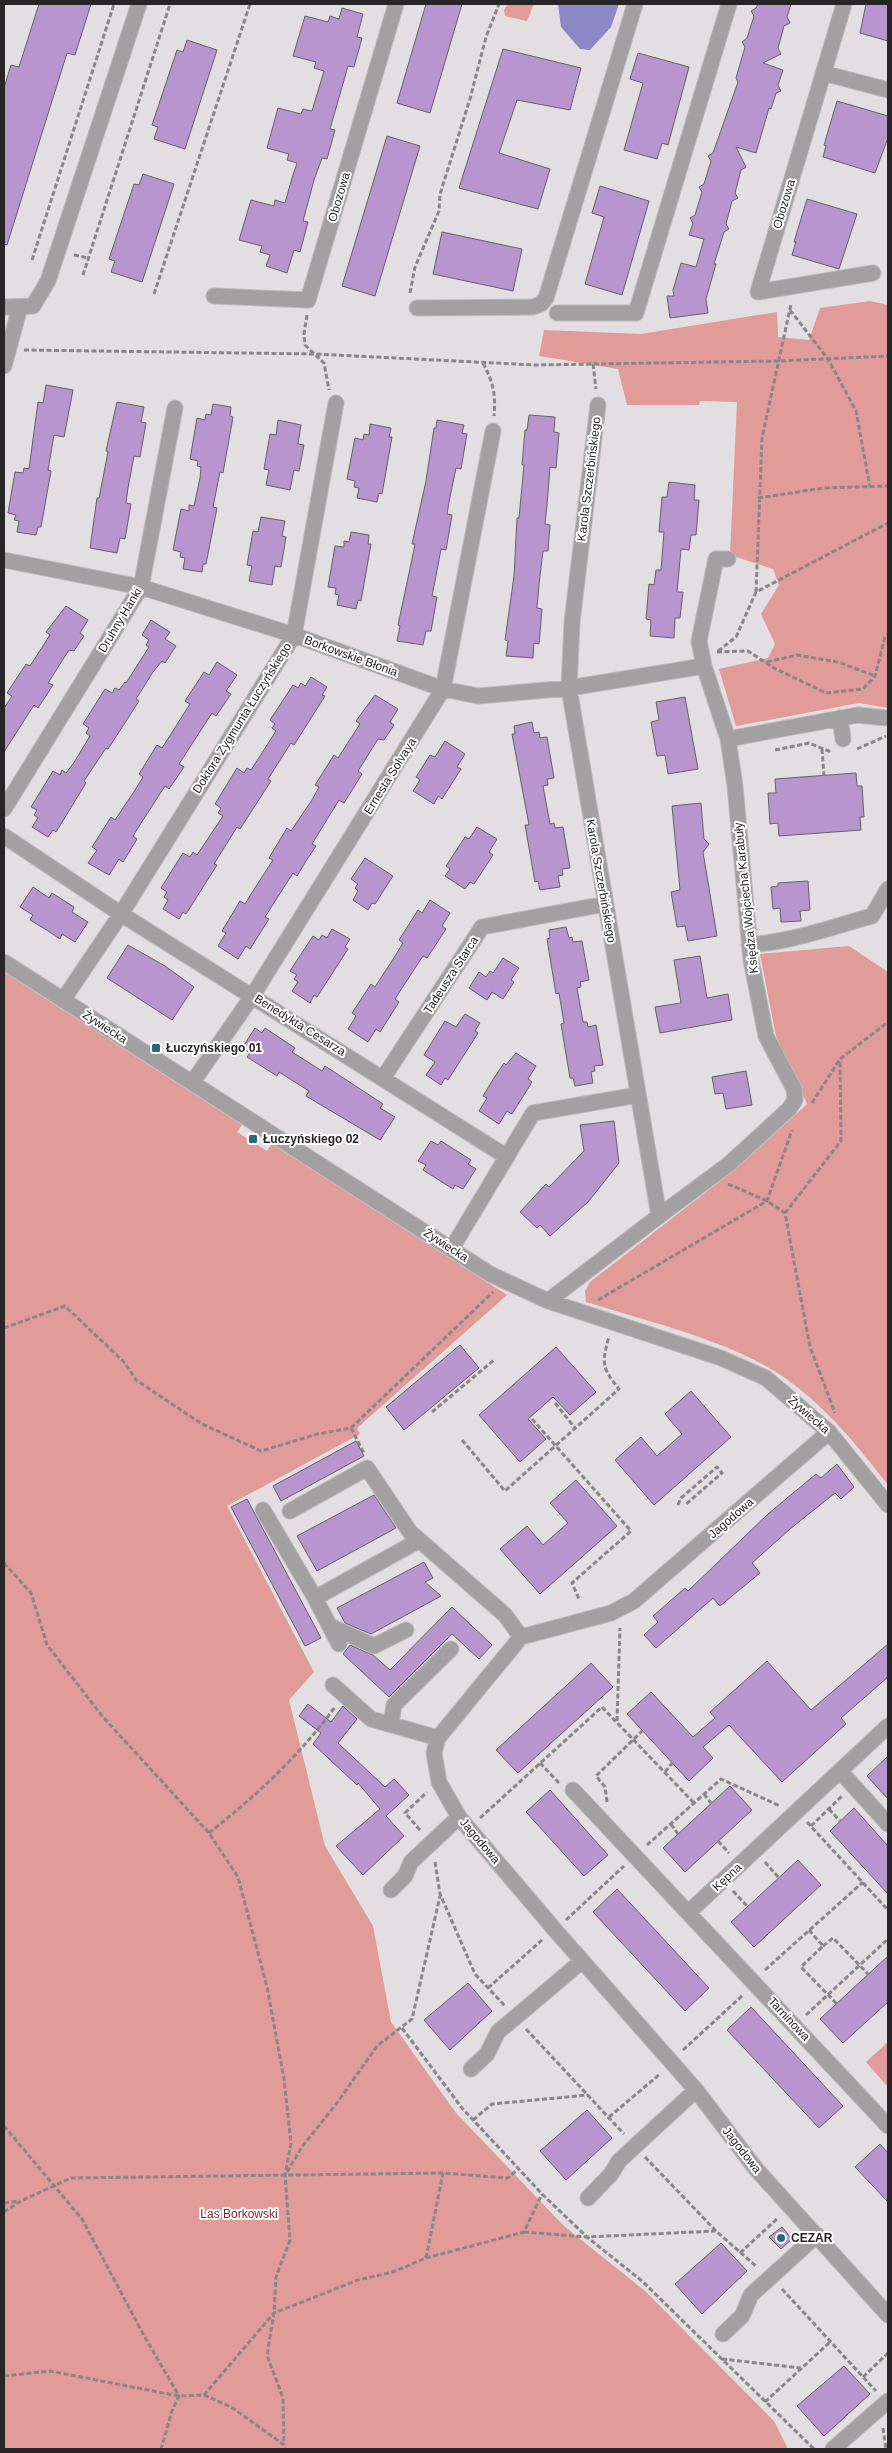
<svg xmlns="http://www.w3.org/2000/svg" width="892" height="2453" font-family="Arial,sans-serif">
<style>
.green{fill:#e19b98}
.water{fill:#8e87c5}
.building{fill:#b995cf;stroke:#636165}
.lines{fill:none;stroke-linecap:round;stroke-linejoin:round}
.minor-casing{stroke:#bdb9bc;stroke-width:17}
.path{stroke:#8a8688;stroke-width:3;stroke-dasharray:5 2.5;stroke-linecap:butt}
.minor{stroke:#a3a0a1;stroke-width:15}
.poi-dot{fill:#26697b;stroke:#fff;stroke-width:2}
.labels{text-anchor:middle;stroke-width:4;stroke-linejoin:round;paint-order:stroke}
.street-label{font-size:12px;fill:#272526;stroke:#fff}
.poi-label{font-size:12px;font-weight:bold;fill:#272526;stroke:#fff;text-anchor:start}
.park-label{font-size:12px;fill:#7f262a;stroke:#fff}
</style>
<rect width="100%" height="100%" fill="#e3dee1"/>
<path class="green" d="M508,4H534L527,21L505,16L504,10Z
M870,301L888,305V708L859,703L736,726L719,669L768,658L775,644L761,614L779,585L773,569L730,555L737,402L700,401L699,405H627L618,369L539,356L544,330L641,334L777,312L778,337L809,340L820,308Z
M849,946L888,972V1485C857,1445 827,1408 785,1378C732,1341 649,1322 586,1302L585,1291L590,1282L737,1168L807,1104L776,1036L760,954Z
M4,972L242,1125L237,1132L267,1151L272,1144L507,1295L357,1428L360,1434L227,1506L314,1672L289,1700L325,1846L373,1926L391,2022L456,2113L564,2226L645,2291L774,2421L788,2449H4Z
M888,2042V2087L866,2062Z"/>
<path class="water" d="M558,4H619L611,27L590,50L580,49L561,27Z"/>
<path class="building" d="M39,4H91L75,55L67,53L7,245L4,244V88L11,65L19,67Z
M426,4H462L430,113L397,103Z
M758,4H791L787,17L790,23L784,26L778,48L781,54L763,63L783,70L778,85L781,91L776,93L771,109L769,108L756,153L736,147L746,167L741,170L735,193L738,198L732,201L726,224L729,229L724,232L714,264H716L706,299L708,313L670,318L667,296H674L673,290L681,263L696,267L704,239L689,235L693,223L690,218L695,215L702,192L699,187L704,184L711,161L708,156L713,153L738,82L736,78L745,47L742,42L747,38L754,16L751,11L756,8Z
M866,4H888V41L860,33Z
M342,8L363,14L357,37L362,38L354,67L348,66L330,129L335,130L327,159L322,158L314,180L303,221L308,222L300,252L294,250L287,273L266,266L270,255L260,252L262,246L239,240L251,200L274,206L275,200L285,203L292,178L297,163L287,160L289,154L267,148L278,108L301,114L303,109L312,111L324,71L314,68L316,62L293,56L305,16L328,22L330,16L339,19Z
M187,40L217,50L185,149L154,139L158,127L152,125L177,50L183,52Z
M503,49L581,68L570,110L517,100L499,153L550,169L538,209L459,188Z
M638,53L689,67L668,145L662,143L657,159L624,150L643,83L630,79Z
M837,101L888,116V138L875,173L823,157L826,146L824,145Z
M387,136L420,146L375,296L342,286Z
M143,174L174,184L142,282L111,272L115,261L109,259L134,184L139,185Z
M600,186L649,201L622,295L585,284L604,217L592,213Z
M807,199L857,214L839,269L792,255L796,242H794Z
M442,232L522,249L513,291L433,274Z
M46,385L73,390L64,437L54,435L48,470L51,471L41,527H38L36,535L17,532L19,521L14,520L16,515L8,513L15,472L23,473L24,468L29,469L38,402L43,403Z
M117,402L144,407L141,422L146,423L140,457L134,456L128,488L126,503L131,504L125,539L120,538L117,553L90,548L97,498H99L108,452L106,451Z
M213,404L231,407L230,416L233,417L223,473L220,472L213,507L217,508L206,564H203L202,572L183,569L185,558L180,557L181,552L173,550L181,509L189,511V505L194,506L200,478L201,467L197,466L198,461L190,459L197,418L205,420L206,414L211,415Z
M529,415L555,417L554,432L559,433L556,468L550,467L547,505L545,524L550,525L548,551H543L539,584L537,608L542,609L539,644L534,643L533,658L506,656L508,641L505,640L514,576L517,518H519L524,465H522L525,430H527Z
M278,420L301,425L298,444L304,445L299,471L294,470L290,490L266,485L269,470L264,469L270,434L276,435Z
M437,420L464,425L462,433L467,434L461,469L456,468L450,497L447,514L452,515L446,550L441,549L435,581L432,596L437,597L431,631H426L423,645L397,641L400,626L398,625L412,559L415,544H412L426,481L434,428H436Z
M370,424L391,428L389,437H392L382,494L379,493L377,502L357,498L359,488L354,487L355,481L347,479L355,438L363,440L364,434L369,435Z
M669,482L695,485L694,500H699L696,535H691L689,550L681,549L677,592H683L680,618H675L674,638L650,636L651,620L646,619L649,584L654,585L656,570H661L664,532H659L662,497H667Z
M261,517L285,521L282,536L286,537L281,567L275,566L272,585L249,581L252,566L247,565L253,531L258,532Z
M351,532L369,535L368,544H371L361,601L358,600L356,609L337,605L339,595L335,594L336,588L328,587L335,546L344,547V541L349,542Z
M66,606L88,620L80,633L84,636L74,651L69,650L48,683L53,685L38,708L34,705L4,752V708L12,696L7,693L26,664L30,666L50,635L46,632Z
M151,620L170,632L165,639L176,646L165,663L162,661L153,672L136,699L139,701L108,749L106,748L84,781L86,783L56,832L53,830L48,837L32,827L38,818L34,815L37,810L31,807L53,771L60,775L62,770L66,773L73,764L90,736L86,733L89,728L83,724L105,689L112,693L115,688L119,690L125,682L126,683L149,647L146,645L149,640L142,635Z
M217,662L237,675L226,691L231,694L216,716L212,713L179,764L184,767L169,789L165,786L143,820L133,836L137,839L123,862L119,859L109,875L88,863L97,850L92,847L111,817L115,820L135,790L143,777L139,774L157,745L162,748L190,704L185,701L204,672L209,675Z
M311,677L327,687L322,695L325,696L294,745L291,743L268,779L271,781L240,829L237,827L219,856L214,864L217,865L186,914L183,912L179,919L163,909L168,900L164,897L167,892L161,888L183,853L190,857L193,852L197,855L223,816L218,813L221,808L215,804L237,768L244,773L247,768L251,770L276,731L272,728L275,724L270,720L293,685L298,688L301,683L305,686Z
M375,695L398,709L390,722L394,725L384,740L378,739L358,771L362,774L344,803L339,800L312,844L316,846L306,861L297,876L293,873L265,917L269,919L250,949L246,946L238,959L218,946L226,933L222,931L240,901L245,904L253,891L273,860L269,858L287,828L291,831L312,800L319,787L315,785L334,755L338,758L360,724L356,721Z
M685,697L698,769L668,774L665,755L657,756L651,722L659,720L656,702Z
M532,722L534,733L539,732L540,738L547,737L554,778L547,779L548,785L543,786L550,824L554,823L555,828L563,827L570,868L562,869L563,875L558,876L560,887L540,890L538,881L535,882L525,825H529L512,734H515L514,726Z
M445,741L465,754L457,767L461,769L442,799L438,796L434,804L413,791L420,780L416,777L430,755L435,757Z
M856,773L857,786H862L864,817H860L861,830L779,836L778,823L770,824L768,793H776L775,779Z
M701,803L704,839L709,844L703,852L717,936L688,941L685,926L677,927L671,892L680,890L672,806Z
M477,827L497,839L489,852L493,855L474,884L470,882L465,889L445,876L450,869L446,866L465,837L469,839Z
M365,858L393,876L375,904L372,903L368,910L353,900L358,891L355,888L358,884L351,879Z
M808,881L810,910L800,911L801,921L781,922L780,908L773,909L771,887L778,886V883Z
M33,887L49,898L52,893L74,907L72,912L88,922L75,942L62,934L60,939L45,929L30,920L33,915L20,907Z
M430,900L450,913L442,926L446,929L427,958L423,956L415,968L395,999L399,1002L380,1032L376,1029L368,1042L348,1029L356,1016L352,1013L371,984L375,987L395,956L403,943L399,940L418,910L422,913Z
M566,927L569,938L572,937L573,942L582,941L589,980L580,982L581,987L577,988L583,1022H587L588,1027L596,1025L603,1065L594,1066L595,1071L591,1072L593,1083L575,1086L573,1078H570L561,1024L564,1023L559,993L556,994L547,939L550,938L549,930Z
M332,929L350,939L345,947L348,949L317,997L314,995L310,1003L292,991L298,982L294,979L297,975L290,971L313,936L319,940L322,935L327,938Z
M128,945L165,966L194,987L172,1020L107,978Z
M700,956L707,998L728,994L732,1020L660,1033L655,1007L681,1003L674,960Z
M503,958L519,968L511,980L514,982L503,999L492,992L487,1000L469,988L479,972L486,977L490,971L493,973Z
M465,1014L480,1023L475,1031L478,1033L448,1080L445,1078L441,1085L426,1075L435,1062L424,1055L445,1021L456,1027Z
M255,1028L262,1033L265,1028L295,1048L292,1052L322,1071L325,1066L383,1104L380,1108L395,1117L380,1140L306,1096L309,1091L279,1072L277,1076L247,1057L250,1053L242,1048Z
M516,1053L536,1066L528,1079L532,1082L512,1114L507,1111L499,1124L479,1111L487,1098L483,1096L494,1078L504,1063L506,1065Z
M746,1071L752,1105L726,1109L723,1093L715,1094L712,1077Z
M614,1121L619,1163L588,1202L550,1236L540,1225L537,1228L520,1212L546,1184L549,1187L584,1151L580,1125Z
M431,1141L438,1145L441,1141L471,1160L468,1164L476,1169L463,1189L455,1185L453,1189L423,1170L426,1165L418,1161Z
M460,1345L479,1368L404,1430L386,1407Z
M556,1347L596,1392L570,1415L553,1397L528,1419L546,1439L520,1462L479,1415Z
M691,1391L731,1437L654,1505L615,1460L641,1437L657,1456L682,1434L665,1414Z
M356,1441L364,1456L281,1501L273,1486Z
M837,1464L854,1487L841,1499L835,1493L790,1529L752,1563L760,1573L720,1606L713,1598L656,1648L644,1635L658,1622L653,1616L685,1588L688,1591L768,1514L816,1474L821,1478Z
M576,1480L617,1526L540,1594L500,1549L527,1526L543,1545L568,1523L550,1503Z
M374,1495L396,1528L317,1571L297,1536Z
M247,1499L321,1638L305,1646L231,1507Z
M424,1562L433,1578L425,1582L441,1596L371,1634L345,1623L337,1608Z
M452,1607L492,1645L479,1659L452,1634L389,1697L343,1654L350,1645L373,1655L390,1670Z
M888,1644V1677L841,1718L846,1724L782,1782L729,1725L703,1747L713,1758L689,1781L627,1714L651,1692L693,1737L715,1718L710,1712L767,1661L811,1710Z
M591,1663L613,1687L518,1773L496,1750Z
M308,1704L331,1722L343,1706L357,1719L338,1743L385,1787L394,1779L409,1795L386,1816L404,1836L363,1875L336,1846L380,1809L358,1783L357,1785L313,1744L321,1733L299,1716Z
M888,1756V1799L867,1776Z
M730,1786L752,1810L685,1872L663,1848Z
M550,1790L608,1855L584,1876L526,1812Z
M854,1808L888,1846V1894L830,1831Z
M798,1860L821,1885L754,1947L731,1922Z
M617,1889L709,1988L685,2011L593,1912Z
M888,1956V2002L843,2043L820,2019Z
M468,1983L492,2011L450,2050L424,2020Z
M751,2007L843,2106L819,2128L727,2030Z
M587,2110L612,2138L566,2180L540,2151Z
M880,2144L888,2153V2202L855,2167Z
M782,2227L792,2239L781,2249L769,2237Z
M721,2243L747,2271L702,2314L675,2284Z
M844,2366L870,2394L824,2436L797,2406Z"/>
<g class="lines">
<defs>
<path id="minor" d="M844,4L758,292L873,273
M823,73L888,90
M214,296L308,300L396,4
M4,307L33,306L48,281L139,4
M417,308L533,307L541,304L546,298L635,4
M557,313H636L729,4
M4,366L20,307
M4,560L141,587L294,635L443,689L478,696L569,688L704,666
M840,718L843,739
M728,739L858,715L886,718
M4,809L141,587L175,408
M4,836L121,914L507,1157
M749,945C791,942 832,927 872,916L888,889
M4,962L490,1274L548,1301L721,1358L766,1378L829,1432L888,1505
M63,1000L121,914L294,635L336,403
M383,1078L482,927L605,904
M192,1083L253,995L443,689L493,431
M659,1216L729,1164L789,1109L795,1100L794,1089L766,1036L751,960L735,786L728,739L704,666L699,641L716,559H728
M452,1248L533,1113L638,1095
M548,1301L659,1216L569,688L572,622L598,405
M829,1432L634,1601L611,1613L521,1637L438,1738L434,1753L439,1782L459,1817L555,1930L696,2090L756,2169L888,2315
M263,1510L315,1598L339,1644
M290,1511L367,1468L410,1532L505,1615L521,1637
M315,1598L418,1541
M330,1626L374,1646L406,1630
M333,1685L371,1719L438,1738
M391,1724L394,1705L451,1649
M840,1771L888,1824
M573,1790L888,2126
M391,1890L405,1876L411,1862L459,1817
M689,1912L888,1726
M471,2069L487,2054L498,2032L582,1961
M588,2198L611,2174L619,2161L696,2090
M723,2334L742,2316L751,2295L817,2235
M833,2449L888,2401"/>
</defs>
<use href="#minor" class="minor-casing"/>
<path class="path" d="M74,255L88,258
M32,260L114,4
M83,275L170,4
M410,293L415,267L439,211L440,194L470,99L486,37L499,4
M154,294L250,4
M790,310L828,359L856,411L870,487
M307,315L304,334L305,345L324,363L329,390
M24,350L316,354L535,365L779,361L888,356
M483,363C493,382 496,394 494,416
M593,364L596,389
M758,498L824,488L888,486
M756,592L762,438L791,304
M718,651L736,637L756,592L888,523
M717,652L748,651L774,668L826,693L863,689L875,676L885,637L888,634
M767,662L797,655L838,662L875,676
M822,749L824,776
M857,749L886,736
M775,750L809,743L831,752
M812,1103L840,1059L888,1022
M728,1184L767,1201L785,1213L810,1347L835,1413
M785,1213L841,1141L840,1060
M598,1300L767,1201L792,1130
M4,1328L65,1306L125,1363L136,1380L202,1424L261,1451L318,1434L351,1428L364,1453
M555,1403L575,1428
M432,1412L494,1360
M532,1419L631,1531L572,1583L579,1599
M351,1428L493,1292
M462,1440L505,1491L619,1389C601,1367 602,1363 609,1336
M678,1505L681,1498L717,1467L722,1473L685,1505
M4,1563L31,1593L47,1645L103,1717L209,1833L238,1877L267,1987L284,2079L291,2143L285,2175L290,2240L276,2277L274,2313L267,2355L283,2398L284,2445
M617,1721L620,1628
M540,1763L559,1783
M665,1772L672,1763
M704,1794L711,1803
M607,1802L605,1787L596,1776L642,1731
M829,1809L840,1821
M480,1818L602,1707L694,1803
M807,1822L888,1910
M671,1824L678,1834
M811,1826L842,1796
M420,1830L405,1813L427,1792
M209,1833C256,1796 300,1755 335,1707
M718,1841L729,1853
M647,1845L721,1779L780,1806
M435,1862L440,1894L475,1974L505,2006
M765,1862L779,1878
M733,1891L748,1907
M566,1920L624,1866
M809,1930L823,1946L801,1967L837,2004
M823,1946L833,1938L868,1974
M765,1970L863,1882
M488,1988L542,1940
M806,2015L888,1939
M402,2028L462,2108L542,2194L587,2237L642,2281L814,2449
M526,2029L624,2134
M683,2050L743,1995
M609,2117L660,2074
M473,2120L492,2104L588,2095
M4,2126L82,2219L142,2332L179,2396L172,2411L161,2449
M645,2157L716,2231L757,2267
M287,2172L302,2147L337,2103L377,2046L412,2019L440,1896
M4,2203L20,2201
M4,2212L21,2201L71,2178L443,2173L508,2178L518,2169
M524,2232L587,2237L715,2231
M740,2253L778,2218
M426,2258L443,2173
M782,2289L876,2391
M722,2359L801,2368
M4,2376L50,2371L179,2396L204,2395L274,2313L358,2280L393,2272L426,2258L524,2232L542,2194
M863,2377L888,2353
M204,2395L233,2408L284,2445L285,2449
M765,2402L830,2342
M883,2428L886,2449"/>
<use href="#minor" class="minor"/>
</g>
<g class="poi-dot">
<rect x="151" y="1043" width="10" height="10" rx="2.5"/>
<rect x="248" y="1134" width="10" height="10" rx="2.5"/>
<circle cx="781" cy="2238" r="5"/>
</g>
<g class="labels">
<g class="street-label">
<text transform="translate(339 197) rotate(-74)" y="4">Obozowa</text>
<text transform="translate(784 204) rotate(-73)" y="4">Obozowa</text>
<text transform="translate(589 479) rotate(-83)" y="4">Karola Szczerbińskiego</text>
<text transform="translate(120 620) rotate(-59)" y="4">Druhny Hanki</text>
<text transform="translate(351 656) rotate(20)" y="4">Borkowskie Błonia</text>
<text transform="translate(242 718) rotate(-58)" y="4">Doktora Zygmunta Łuczyńskiego</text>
<text transform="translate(390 776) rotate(-58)" y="4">Ernesta Solvaya</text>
<text transform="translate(601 881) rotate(80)" y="4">Karola Szczerbińskiego</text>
<text transform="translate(746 898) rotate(-96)" y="4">Księdza Wojciecha Karabuły</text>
<text transform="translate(451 975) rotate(-57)" y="4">Tadeusza Starca</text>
<text transform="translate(300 1025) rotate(32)" y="4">Benedykta Cesarza</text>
<text transform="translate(105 1027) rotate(33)" y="4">Żywiecka</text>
<text transform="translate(446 1245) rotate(33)" y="4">Żywiecka</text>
<text transform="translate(809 1415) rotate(41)" y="4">Żywiecka</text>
<text transform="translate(731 1518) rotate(-41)" y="4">Jagodowa</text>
<text transform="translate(480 1841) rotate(50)" y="4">Jagodowa</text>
<text transform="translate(727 1877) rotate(-43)" y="4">Kępna</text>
<text transform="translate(789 2019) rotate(47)" y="4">Tarninowa</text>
<text transform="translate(742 2150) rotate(52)" y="4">Jagodowa</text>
</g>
<g class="poi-label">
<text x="166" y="1052">Łuczyńskiego 01</text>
<text x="263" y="1143">Łuczyńskiego 02</text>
<text x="791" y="2242">CEZAR</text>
</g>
<g class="park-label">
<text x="239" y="2218">Las Borkowski</text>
</g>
</g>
<rect width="892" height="2453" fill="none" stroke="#272526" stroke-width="10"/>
</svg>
